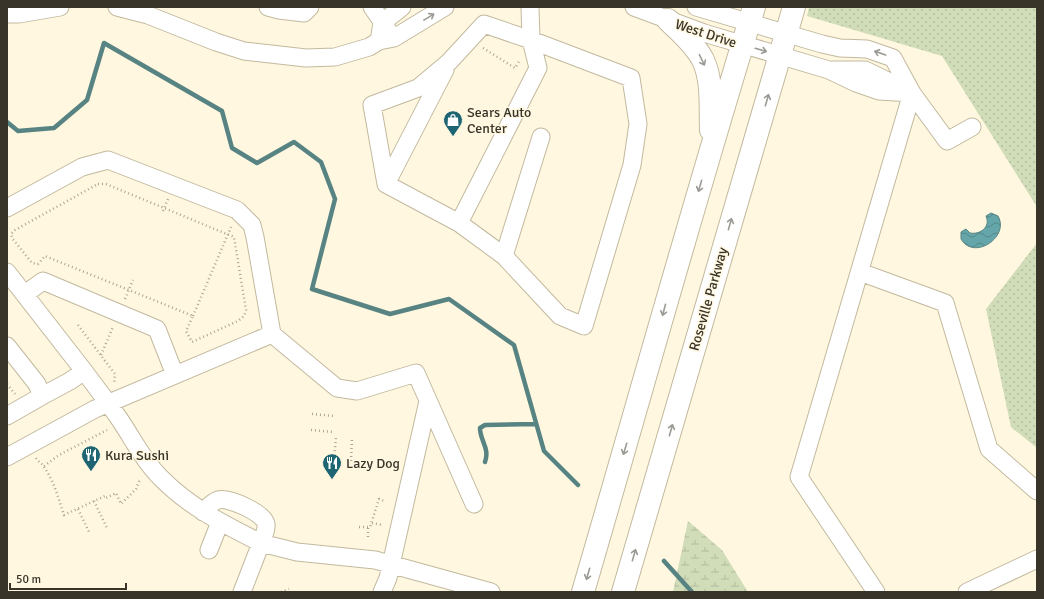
<svg xmlns="http://www.w3.org/2000/svg" width="1044" height="599" font-family="Signika,sans-serif">
<style>
.grass{fill:url(#grass-dots)}
.wetland{fill:url(#wetland-marsh)}
.water{fill:url(#water-waves);stroke:#578483}
.lines{fill:none;stroke-linecap:round;stroke-linejoin:round}
.stream{stroke:#578483;stroke-width:4.5}
.minor-casing{stroke:#c2b99e;stroke-width:19}
.major-casing{stroke:#c2b99e;stroke-width:24}
.path{stroke:#aca694;stroke-width:2.5;stroke-dasharray:1 3;stroke-linecap:butt}
.minor{stroke:#fff;stroke-width:17}
.major{stroke:#fff;stroke-width:22}
.oneway{stroke:#9c9a94}
.labels{text-anchor:middle;stroke-width:3;stroke-linejoin:round;paint-order:stroke}
.street-label{font-size:14px;fill:#383429;stroke:#fff7e0}
.poi-label{font-size:14px;fill:#383429;stroke:#fff7e0;text-anchor:start}
</style>
<defs>
<pattern id="grass-dots" width="8" height="8" patternUnits="userSpaceOnUse"><rect width="8" height="8" fill="#d1dcb8"/><path d="M2 2h.1M6 6h.1" fill="none" stroke="#b4bd9e" stroke-width="1.8" stroke-linecap="round"/></pattern>
<pattern id="wetland-marsh" width="20" height="14" patternUnits="userSpaceOnUse"><rect width="20" height="14" fill="#d1dcb8"/><path d="M1 5h8M5 5V1M11 12h8M15 12V8" fill="none" stroke="#b4bd9e"/></pattern>
<pattern id="water-waves" width="16" height="10" patternUnits="userSpaceOnUse"><rect width="16" height="10" fill="#64a6a9"/><path d="M0 5q4-4 8 0t8 0" fill="none" stroke="#53888a"/></pattern>
</defs>
<rect width="100%" height="100%" fill="#fff7e0"/>
<path class="grass" d="M809,7H1037V207L942,56L807,16Z
M1037,243V448L1011,427L986,309Z"/>
<path class="wetland" d="M688,521L722,550L748,592H673Z"/>
<path class="water" d="M991,213L998,216C1010,237 974,261 961,239V232L966,229L970,233C980,235 991,227 986,216Z"/>
<g class="lines">
<path class="stream" d="M7,122L18,131L54,128L87,100L104,43L222,111L232,148L257,163L294,142L321,162L335,199L312,289L390,314L449,299L514,345L544,451L578,485
M485,462C490,448 480,441 480,428L485,425L536,424
M664,561L692,592"/>
<defs>
<path id="minor" d="M117,7L148,15L216,42L244,51L306,58L335,57L369,47L379,41L394,38L445,7
M268,7L279,10L304,13L310,7
M372,7L389,32
M634,7L704,33L829,70L856,83L879,91L912,93
M696,7L822,44L840,48L867,49L893,58L912,93L947,141L972,127
M7,14H19L60,7
M379,41L382,23L402,7
M833,70H865L906,90
M386,184L445,70
M7,208L82,167L108,160L237,210L252,225L255,237L272,334
M459,223L386,184L372,105L418,88L449,62L484,24L531,40L631,78L638,124L632,165L584,326L560,316L504,256L459,223L538,68L531,40L530,7
M504,256L541,137
M7,272L84,371
M860,272L945,303L989,449L1037,491
M25,294L43,281L157,329L175,375
M7,346L37,384L42,396L70,381L84,371C95,386 107,401 118,417C132,437 142,459 160,477C189,507 225,525 261,543C263,537 267,530 266,524C264,513 229,497 218,500C212,502 208,507 203,512
M7,416L42,396
M7,457L95,409L272,334L337,388L357,391L416,373L474,504
M209,550L220,522
M242,592L261,543L297,552L375,560L491,592
M382,592L388,578L428,401
M876,592L799,477L912,93
M967,592L1037,559"/>
<path id="major" d="M668,20C680,32 695,44 703,60C713,81 710,107 711,130
M583,592C640,397 694,201 754,7
M623,592L794,7"/>
</defs>
<use href="#minor" class="minor-casing"/>
<use href="#major" class="major-casing"/>
<path class="path" d="M483,48L515,68L520,60
M98,184H106L234,237L246,310L244,316L238,321L192,342L186,331L193,316L45,256L38,264L32,263L12,238L11,234L15,230Z
M163,211L168,199
M125,299L133,280
M193,316L231,227
M78,325L115,374L114,384
M101,355L113,327
M7,384L15,394
M312,414L335,416
M311,430L333,432
M36,458C38,462 42,463 44,467C54,481 59,500 64,515L105,496L106,498L116,493L121,504L136,489L140,479
M334,459L336,437
M351,461L352,438
M44,466L59,455L107,430
M94,501L107,528
M78,509L90,534
M372,523L382,525
M359,527H370L379,499L384,501
M368,528V540
M281,592L289,589"/>
<use href="#minor" class="minor"/>
<use href="#major" class="major"/>
</g>
<defs><path id="oneway-shaft" d="M-6 0H5M1.5-3L5.5 0L1.5 3" fill="none" stroke-width="1.6" stroke-linecap="round" stroke-linejoin="round"/></defs>
<g class="oneway">
<use href="#oneway-shaft" transform="translate(429 17) rotate(-31)"/>
<use href="#oneway-shaft" transform="translate(761 50) rotate(16)"/>
<use href="#oneway-shaft" transform="translate(880 53) rotate(-161)"/>
<use href="#oneway-shaft" transform="translate(702 60) rotate(64)"/>
<use href="#oneway-shaft" transform="translate(767 100) rotate(-74)"/>
<use href="#oneway-shaft" transform="translate(700 186) rotate(106)"/>
<use href="#oneway-shaft" transform="translate(730 224) rotate(-74)"/>
<use href="#oneway-shaft" transform="translate(664 310) rotate(105)"/>
<use href="#oneway-shaft" transform="translate(671 430) rotate(-74)"/>
<use href="#oneway-shaft" transform="translate(625 449) rotate(107)"/>
<use href="#oneway-shaft" transform="translate(634 555) rotate(-74)"/>
<use href="#oneway-shaft" transform="translate(588 574) rotate(106)"/>
</g>
<defs>
<symbol id="shop-pin" viewBox="-11 -11 22 30"><path d="M0 17L-7.5 6A9.5 9.5 0 1 1 7.5 6Z" fill="#1e6574" stroke="#fff7e0"/><path d="M-5-2.5h2.3a2.7 3.5 0 0 1 5.4 0H5L5.5 6h-11ZM-1.5-2.5h3a1.5 2.3 0 0 0-3 0Z" fill="#fff"/></symbol>
<symbol id="restaurant-pin" viewBox="-11 -11 22 30"><path d="M0 17L-7.5 6A9.5 9.5 0 1 1 7.5 6Z" fill="#1e6574" stroke="#fff7e0"/><path d="M-5-6h1v4h1v-4h1v4h1v-4h1v5L-1.5 .5V6h-2V.5L-5-1ZM5-6V6H3V1.5H1.5Q1.5-4 5-6Z" fill="#fff"/></symbol>
</defs>
<g fill-rule="evenodd">
<use href="#shop-pin" x="442" y="109" width="22" height="30"/>
<use href="#restaurant-pin" x="80" y="444" width="22" height="30"/>
<use href="#restaurant-pin" x="321" y="452" width="22" height="30"/>
</g>
<g class="labels">
<g class="street-label">
<text transform="translate(706 33) rotate(18)" y="5">West Drive</text>
<text transform="translate(708 299) rotate(-74)" y="5">Roseville Parkway</text>
</g>
<g class="poi-label">
<text x="467" y="117">Sears Auto<tspan x="467" dy="16">Center</tspan></text>
<text x="105" y="460">Kura Sushi</text>
<text x="346" y="468">Lazy Dog</text>
</g>
</g>
<rect width="1044" height="599" fill="none" stroke="#383429" stroke-width="16"/>
<path d="M10 583v6h116v-6" fill="none" stroke="#383429" stroke-width="2"/>
<text x="16" y="583" font-size="12" fill="#383429" stroke="#fff7e0" stroke-width="3" paint-order="stroke">50 m</text>
</svg>
